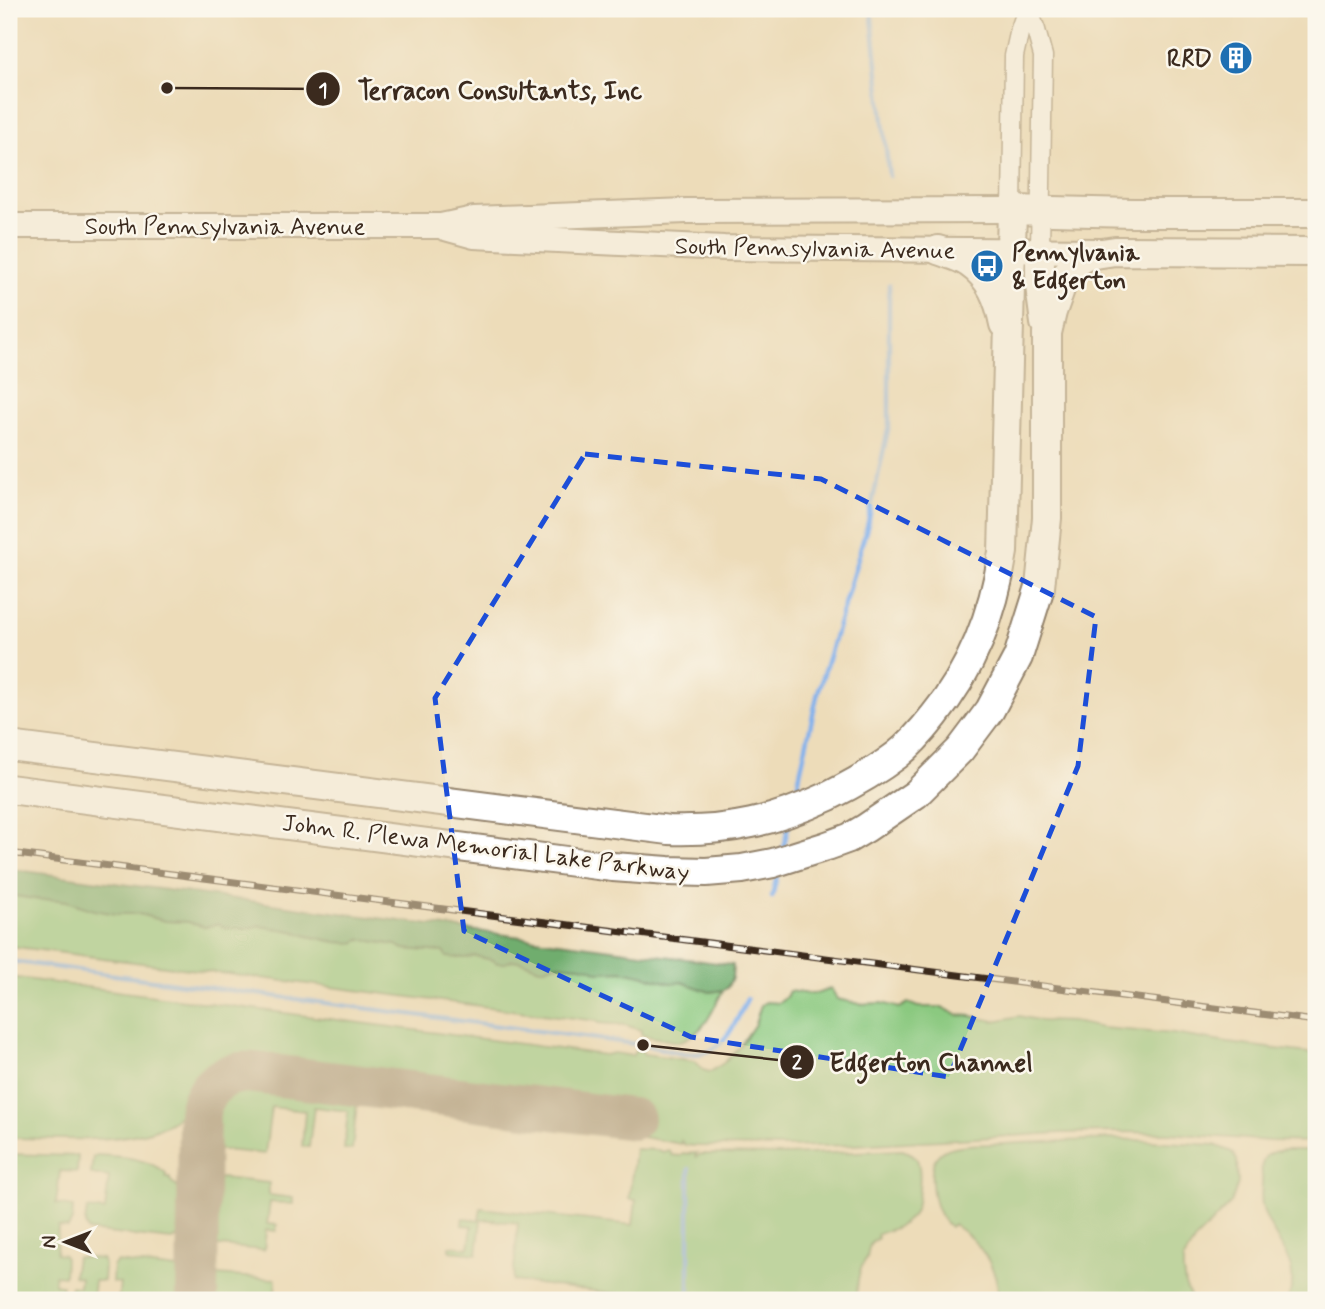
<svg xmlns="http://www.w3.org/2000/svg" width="1325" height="1309" font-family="Mynerve,sans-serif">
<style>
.green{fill:#8bc980;stroke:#637a4f;stroke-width:2}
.forest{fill:#70ad6e;stroke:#566c46;stroke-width:2}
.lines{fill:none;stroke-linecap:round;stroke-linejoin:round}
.stream{stroke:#81b1ec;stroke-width:4.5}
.taxiway{stroke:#94836c;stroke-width:42}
.street-casing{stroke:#94836c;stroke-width:21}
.secondary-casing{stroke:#94836c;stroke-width:28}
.primary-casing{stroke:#94836c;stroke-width:32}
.street{stroke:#fff;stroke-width:18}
.secondary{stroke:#fff;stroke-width:24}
.primary{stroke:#fff;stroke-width:28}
.rail-casing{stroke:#3b2a1e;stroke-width:7}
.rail{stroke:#fbf7ec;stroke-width:4.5;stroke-dasharray:13;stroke-linecap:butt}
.marked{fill:none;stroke:#1d4ed8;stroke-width:5;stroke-dasharray:14 9;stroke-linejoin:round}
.labels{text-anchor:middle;stroke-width:5;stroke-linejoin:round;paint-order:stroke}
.poi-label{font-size:24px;font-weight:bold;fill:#3b2a1e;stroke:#fbf7ec;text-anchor:end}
.street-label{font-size:24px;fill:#3b2a1e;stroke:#fbf7ec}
.leader{fill:none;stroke:#3b2a1e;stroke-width:2.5}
.callout-dot{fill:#3b2a1e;stroke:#fbf7ec;stroke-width:2.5}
.mark-label{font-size:21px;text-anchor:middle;font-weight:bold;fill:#fff}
.callout-label{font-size:26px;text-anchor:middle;font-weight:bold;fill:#3b2a1e;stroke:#fbf7ec;stroke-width:5;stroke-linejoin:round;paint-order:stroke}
</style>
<rect width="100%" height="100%" fill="#fbf7ec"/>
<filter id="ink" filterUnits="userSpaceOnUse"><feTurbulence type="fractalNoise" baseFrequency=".0143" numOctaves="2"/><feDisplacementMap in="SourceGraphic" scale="14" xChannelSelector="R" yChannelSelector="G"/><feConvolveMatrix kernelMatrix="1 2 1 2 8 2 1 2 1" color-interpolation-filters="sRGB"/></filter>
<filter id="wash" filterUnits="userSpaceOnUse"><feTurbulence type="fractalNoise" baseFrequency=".00686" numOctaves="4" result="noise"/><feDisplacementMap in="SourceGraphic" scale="28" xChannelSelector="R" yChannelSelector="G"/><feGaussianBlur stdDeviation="1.57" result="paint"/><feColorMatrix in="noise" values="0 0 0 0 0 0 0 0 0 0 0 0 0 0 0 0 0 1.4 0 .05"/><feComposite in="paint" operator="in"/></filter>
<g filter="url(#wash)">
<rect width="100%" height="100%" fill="#eddcb9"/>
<path class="green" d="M9,895L40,900L50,899L67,901L94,910L139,914L165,921L188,922L205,927L219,924L224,927L241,929L260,926L293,931L307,936L336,942L355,943L359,939L397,945L404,949L444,952L447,957L466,958L475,956L493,960H513L521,961L540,968L556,964L581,966L591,968L599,972L622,971L646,976L670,983L682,982L710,992L723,990C711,1014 705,1033 678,1042L641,1035V1030L625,1025L598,1023L597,1021L9,946Z
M9,977L605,1055L614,1053L632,1056L636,1050H641L644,1054L695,1061L703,1070L710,1072L725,1062L740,1046L755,1024L761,1005L766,1002L779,1003L786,997L789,991C809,993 811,998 831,988L837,999L860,1004L882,1003L900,1008L908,1003L918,1007H942L957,1015L971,1016L995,1021L1019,1016L1042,1021L1074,1022L1102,1028L1174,1034L1228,1043L1316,1054V1142L1270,1141L1170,1133L1118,1132L1061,1133L854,1145L784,1147L695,1146L685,1145L681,1141V1144L636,1136L637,1133H635L638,1107L244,1061C218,1061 201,1076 190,1098C184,1108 180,1118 170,1123C127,1146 56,1138 9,1138Z
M248,1086L298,1090L356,1098L357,1103L352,1150L344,1149L348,1111L314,1107L309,1147L302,1146L305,1111L271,1107L265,1154L213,1149C210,1123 217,1090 248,1086Z
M1118,1139L1215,1145L1232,1152L1237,1160L1238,1183L1231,1203L1196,1239L1183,1260V1271L1185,1285L1192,1300H998C1000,1268 979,1241 953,1224L950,1227C937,1216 933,1200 932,1183C931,1173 932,1160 940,1153C954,1142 987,1145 1004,1144C1042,1142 1080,1140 1118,1139Z
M635,1149L658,1150L663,1152L668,1150L671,1152V1155L680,1156L683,1154L697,1153L695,1156L696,1157L701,1154L785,1155L902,1150C908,1152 913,1153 916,1158C923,1168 919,1208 911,1217C907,1221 897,1228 892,1229C886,1232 883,1231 877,1235L878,1238C868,1243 869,1248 867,1258C858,1268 856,1287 858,1300H626V1295L513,1281L518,1223L481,1219L477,1254L450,1251V1246L469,1248L472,1226L462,1225L463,1218L479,1220L481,1208L633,1225L636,1200L629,1199Z
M1286,1150H1316V1300H1287C1292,1290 1294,1280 1291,1268C1285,1247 1269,1230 1263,1209C1259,1196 1263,1188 1262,1176C1260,1156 1267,1151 1286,1150Z
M9,1154L78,1156L77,1172L60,1171L56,1204L73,1207L72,1221L68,1228L58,1227L56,1254L64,1255L65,1259L64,1276L55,1275L54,1284L62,1285L61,1295L69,1296L71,1286L79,1287L80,1278L73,1276L76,1258L78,1257L102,1259L104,1266L103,1281H94L92,1299L103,1300L9,1299Z
M97,1155C122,1157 145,1157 166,1173V1177H170V1180L180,1190L182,1198L181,1236L172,1240L88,1231L85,1224L87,1209L105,1211L109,1177L91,1174L93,1157Z
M221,1178L269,1183V1195L293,1198V1204L270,1202L267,1224L277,1225L276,1231L266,1230L264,1250L219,1246L214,1243L211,1240V1183L214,1180Z
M117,1262L177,1269L182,1278V1300H118L120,1283L112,1282L113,1266Z
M215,1275L275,1279L276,1282L274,1300H211V1278Z"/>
<path class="forest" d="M9,869L733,965L732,978L727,988L723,990L710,992L682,982L670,983L646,976L622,971L598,972L591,968L581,966L556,964L545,968H540L521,961L513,960L505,963H497L493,960L475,956L466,958L447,957L444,952L404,949L396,945L359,939L355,943L336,942L308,936L293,931L260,926L241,929L224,927L219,924L205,927L188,922L165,921L139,914H116L94,910L67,901L50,899L41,900L9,895Z"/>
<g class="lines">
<path class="stream" d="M871,9L889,176
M794,801L817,696L867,527L889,425V285
M783,849L789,823
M772,897L778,871
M9,961L643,1045C661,1048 685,1057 703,1053C726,1048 738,1018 747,999
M689,1300V1169"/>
<path class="taxiway" d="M197,1300L199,1113C204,1085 226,1070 255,1073L633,1119"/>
</g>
</g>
<g filter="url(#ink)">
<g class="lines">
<defs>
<path id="street" d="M1028,9L1036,30L1043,56L1040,250
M1012,210L1014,56L1020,29L1027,9"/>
<path id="secondary" d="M9,226H441L474,219L687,211L1012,210
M445,228L474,236L724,248L1100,251"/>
<path id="primary" d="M938,250C948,254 961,257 969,263C991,278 999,299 1004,324
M1040,250V286L1045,323
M9,746L669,830C729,832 775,821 829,796C853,784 876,771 897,755C911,744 923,730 934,716C973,668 994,612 1003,552L1012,210L1133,213H1316
M9,789L613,867L668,871L706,872L742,869L773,863L827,846L849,838L866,828L916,794L960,750L990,710L1018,657L1040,587L1047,518V333L1052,312L1064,278L1071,268L1080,259L1089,255L1115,251L1316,252"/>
</defs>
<use href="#street" class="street-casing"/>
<use href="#secondary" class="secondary-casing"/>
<use href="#primary" class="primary-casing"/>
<use href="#street" class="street"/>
<use href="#secondary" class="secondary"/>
<use href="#primary" class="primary"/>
<defs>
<path id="rail" d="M9,853L1316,1021"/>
</defs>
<use href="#rail" class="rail-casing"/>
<use href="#rail" class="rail"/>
</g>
</g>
<path d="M0 0H1325V1309H0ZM585,454L821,479L1096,617L1078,766L949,1077L691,1037L464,931L435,698Z" fill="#eddcb9" fill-opacity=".55" fill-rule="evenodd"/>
<path class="marked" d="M585,454L821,479L1096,617L1078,766L949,1077L691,1037L464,931L435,698Z"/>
<defs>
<symbol id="building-disc" viewBox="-11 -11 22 22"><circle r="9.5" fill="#1f6fb2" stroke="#fbf7ec"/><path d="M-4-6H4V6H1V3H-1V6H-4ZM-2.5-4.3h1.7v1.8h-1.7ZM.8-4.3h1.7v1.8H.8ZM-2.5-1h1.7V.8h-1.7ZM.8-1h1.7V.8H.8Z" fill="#fff"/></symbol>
<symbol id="bus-disc" viewBox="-11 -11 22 22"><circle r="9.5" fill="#1f6fb2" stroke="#fbf7ec"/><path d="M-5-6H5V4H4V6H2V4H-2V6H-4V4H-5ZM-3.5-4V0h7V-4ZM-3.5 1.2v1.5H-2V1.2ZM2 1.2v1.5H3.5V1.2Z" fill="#fff"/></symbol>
</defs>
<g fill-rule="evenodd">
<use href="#building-disc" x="1217" y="39" width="38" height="38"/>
<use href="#bus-disc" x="968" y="247" width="38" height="38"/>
</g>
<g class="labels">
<g class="poi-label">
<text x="1212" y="66">RRD</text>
<text x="1012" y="260" text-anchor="start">Pennylvania<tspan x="1012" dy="28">&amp; Edgerton</tspan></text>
</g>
<g class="street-label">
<text x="225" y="234">South Pennsylvania Avenue</text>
<text transform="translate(815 248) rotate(1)" y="8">South Pennsylvania Avenue</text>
<text transform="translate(486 847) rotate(7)" y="8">John R. Plewa Memorial Lake Parkway</text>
</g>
</g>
<path class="leader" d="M167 88L323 89M643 1045L797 1062"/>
<g class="callout-dot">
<circle cx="167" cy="88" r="7"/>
<circle cx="643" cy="1045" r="7"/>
<circle cx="323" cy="89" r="18"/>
<circle cx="797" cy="1062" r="18"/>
</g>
<g class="mark-label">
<text x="323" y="97">1</text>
<text x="797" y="1069">2</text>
</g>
<g class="callout-label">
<text x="500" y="99">Terracon Consultants, Inc</text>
<text x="931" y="1071">Edgerton Channel</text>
</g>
<rect width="1325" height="1309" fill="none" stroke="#fbf7ec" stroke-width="35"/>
<g transform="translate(66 1242) rotate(270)" stroke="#fbf7ec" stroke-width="5" paint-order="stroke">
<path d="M0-5L12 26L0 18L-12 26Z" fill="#3b2a1e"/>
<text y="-10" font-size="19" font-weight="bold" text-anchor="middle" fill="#3b2a1e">N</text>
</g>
</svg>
